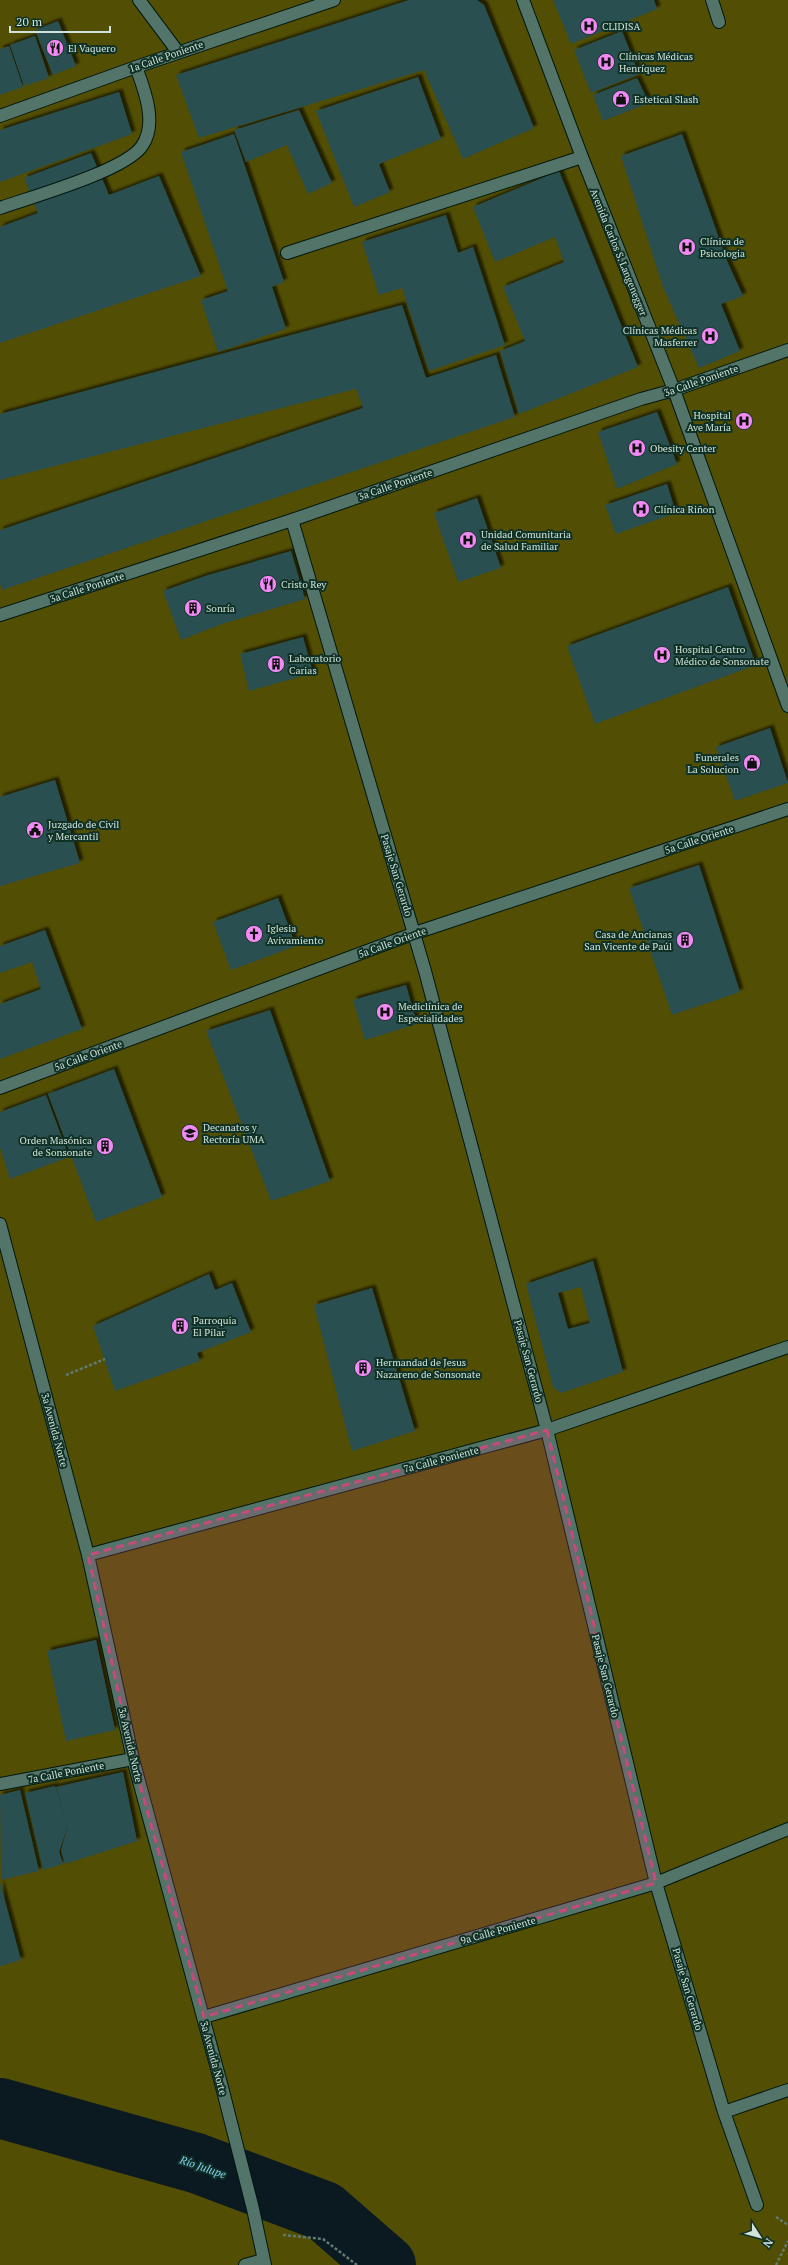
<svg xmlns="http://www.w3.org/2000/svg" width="788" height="2265" font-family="'PT Serif',serif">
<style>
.green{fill:#524e03}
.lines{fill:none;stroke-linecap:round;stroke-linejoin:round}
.river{stroke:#0b1921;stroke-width:60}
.building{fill:#294f51;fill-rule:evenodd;filter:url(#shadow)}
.lane-casing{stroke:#011710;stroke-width:14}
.street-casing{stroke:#011710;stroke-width:14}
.secondary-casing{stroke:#011710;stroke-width:14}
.path{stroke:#5f7a70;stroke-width:2.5;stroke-dasharray:3 2;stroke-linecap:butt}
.lane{stroke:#537468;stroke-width:12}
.street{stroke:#537468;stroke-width:12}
.secondary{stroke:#537468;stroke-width:12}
.marked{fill:#c64a7b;fill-opacity:0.2;stroke:#c64a7b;stroke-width:3;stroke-dasharray:8 5;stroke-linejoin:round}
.labels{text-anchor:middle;stroke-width:4;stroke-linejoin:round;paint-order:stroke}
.poi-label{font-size:10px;fill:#d0e2da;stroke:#103126;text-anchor:start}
.street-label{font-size:10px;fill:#d0e2da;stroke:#103126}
.water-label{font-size:11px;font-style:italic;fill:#87d2f9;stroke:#103126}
</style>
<defs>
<filter id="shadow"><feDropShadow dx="3.5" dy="-3.5" stdDeviation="1" flood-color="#0009"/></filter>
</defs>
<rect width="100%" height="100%" fill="#103126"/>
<path class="green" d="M0,0H788V2265H0Z"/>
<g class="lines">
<path class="river" d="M0,2108L196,2163L324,2211L386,2265"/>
</g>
<path class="building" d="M409,0H477L484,5L534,128L463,159L424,70L199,138L176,75Z
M553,0H654L657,9L571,44Z
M58,21L76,66L53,75L35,30Z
M622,31L639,74L591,93L574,50Z
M35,36L49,78L24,86L10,45Z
M9,46L23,87L0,95V49Z
M418,77L441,139L379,164L390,192L354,207L316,111Z
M637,78L649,103L603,121L593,95Z
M119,92L132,134L0,182V130Z
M299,110L332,183L308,194L287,145L246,162L234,130Z
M234,134L284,282L272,287L286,329L218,352L201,300L228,291L181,152Z
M682,134L727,261L743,296L721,304L740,351L699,368L663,287L621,156Z
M91,153L109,195L159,176L201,276L0,343V227L38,213L24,178Z
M559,171L638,367L519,414L500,351L525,341L503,287L564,262L555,237L495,262L473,207Z
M446,215L458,253L473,247L505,345L429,371L402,288L379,295L362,242Z
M402,305L426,378L496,355L515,417L2,590L0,584V530L363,408L356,389L0,480V414Z
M657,412L677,464L617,489L598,432Z
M667,484L676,513L616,534L605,505Z
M477,498L501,568L458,582L434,513Z
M291,551L305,599L222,624L181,640L163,591L205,576Z
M728,587L756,665L595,724L567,646Z
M303,637L313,673L249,691L240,654Z
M770,728L788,783L735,801L716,747Z
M55,780L80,863L0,886V797Z
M699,865L740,992L672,1015L629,888Z
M278,898L296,946L231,970L213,922Z
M45,930L82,1029L0,1059V1004L41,989L32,962L0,973V946Z
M406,985L417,1024L365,1040L353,1000Z
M270,1010L330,1181L271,1201L206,1031Z
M114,1069L162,1197L96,1222L48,1094Z
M46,1095L69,1157L10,1179L0,1148V1112Z
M593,1261L623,1372L561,1393L553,1387L526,1284ZM581,1287L590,1323L568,1329L558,1293Z
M209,1274L215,1290L232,1283L251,1332L197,1353L200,1361L115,1391L93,1326Z
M372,1288L415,1431L352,1451L314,1305Z
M96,1640L115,1730L66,1741L47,1651Z
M123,1772L137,1841L65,1864L61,1851L68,1825L59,1852L63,1864L43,1870L25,1793L55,1786L65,1817L56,1787Z
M20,1790L39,1871L1,1880L0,1795Z
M0,1882L21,1960L0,1966Z"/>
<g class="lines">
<defs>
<path id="lane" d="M0,208C31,197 125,171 142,146C158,123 144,89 136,67
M287,253L582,157"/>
<path id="street" d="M139,0L178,52
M523,0L582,157L674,390L788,706
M712,0L719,22
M0,116L136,67L334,0
M292,520L425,971L547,1430L656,1883L724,2112L757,2205
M0,615L292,520L641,399L674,390L788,350
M0,1224L88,1555
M133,1759L222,2087L253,2209L265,2265
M204,2017L656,1883L788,1829
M724,2112L788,2090
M245,2265L263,2260"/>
<path id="secondary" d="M0,1088L415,933L788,809
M0,1784L133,1759L88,1555L547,1430L788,1347"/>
</defs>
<use href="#lane" class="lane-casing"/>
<use href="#street" class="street-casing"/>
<use href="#secondary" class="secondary-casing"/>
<path class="path" d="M66,1375L105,1359
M776,2217L788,2225
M283,2235L323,2239L357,2265
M776,2265L788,2241"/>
<use href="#lane" class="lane"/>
<use href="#street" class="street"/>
<use href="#secondary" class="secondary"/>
</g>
<path class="marked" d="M547,1430L656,1883L204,2017L133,1759L88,1555Z"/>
<defs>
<symbol id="hospital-disc" viewBox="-11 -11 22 22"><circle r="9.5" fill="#f18af4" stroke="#103126"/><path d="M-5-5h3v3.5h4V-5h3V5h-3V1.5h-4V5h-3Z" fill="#111"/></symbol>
<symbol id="restaurant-disc" viewBox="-11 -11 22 22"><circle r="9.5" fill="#f18af4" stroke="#103126"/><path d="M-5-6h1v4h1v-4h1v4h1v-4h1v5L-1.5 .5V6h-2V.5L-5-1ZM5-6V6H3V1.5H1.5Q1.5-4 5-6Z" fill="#111"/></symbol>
<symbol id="shop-disc" viewBox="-11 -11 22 22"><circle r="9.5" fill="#f18af4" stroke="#103126"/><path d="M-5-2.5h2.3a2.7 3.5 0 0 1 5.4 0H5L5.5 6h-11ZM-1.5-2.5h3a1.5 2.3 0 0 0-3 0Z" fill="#111"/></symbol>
<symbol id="building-disc" viewBox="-11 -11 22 22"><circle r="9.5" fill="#f18af4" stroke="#103126"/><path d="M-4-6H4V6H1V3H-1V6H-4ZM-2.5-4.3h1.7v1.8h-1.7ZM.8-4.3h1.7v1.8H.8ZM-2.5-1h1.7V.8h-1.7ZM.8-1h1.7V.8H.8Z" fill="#111"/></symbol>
<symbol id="civic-disc" viewBox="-11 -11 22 22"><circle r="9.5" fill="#f18af4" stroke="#103126"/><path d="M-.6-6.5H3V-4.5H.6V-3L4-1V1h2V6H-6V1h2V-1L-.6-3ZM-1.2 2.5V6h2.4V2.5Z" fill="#111"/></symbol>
<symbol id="church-disc" viewBox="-11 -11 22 22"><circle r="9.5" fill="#f18af4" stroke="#103126"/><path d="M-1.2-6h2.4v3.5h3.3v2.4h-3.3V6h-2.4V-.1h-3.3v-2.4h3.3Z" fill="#111"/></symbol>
<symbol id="university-disc" viewBox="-11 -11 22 22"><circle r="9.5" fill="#f18af4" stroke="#103126"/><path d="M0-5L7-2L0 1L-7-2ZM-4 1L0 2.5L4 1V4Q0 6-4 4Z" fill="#111"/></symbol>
</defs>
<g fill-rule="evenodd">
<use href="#hospital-disc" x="579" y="16" width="20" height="20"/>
<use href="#restaurant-disc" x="45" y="38" width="20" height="20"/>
<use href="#hospital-disc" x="596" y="52" width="20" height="20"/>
<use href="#shop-disc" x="611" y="89" width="20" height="20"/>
<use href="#hospital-disc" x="677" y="237" width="20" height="20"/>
<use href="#hospital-disc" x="700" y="326" width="20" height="20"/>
<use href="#hospital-disc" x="734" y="411" width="20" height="20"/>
<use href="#hospital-disc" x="627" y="438" width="20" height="20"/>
<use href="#hospital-disc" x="631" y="499" width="20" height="20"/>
<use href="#hospital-disc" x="458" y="530" width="20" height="20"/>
<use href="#restaurant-disc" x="258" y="574" width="20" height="20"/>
<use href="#building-disc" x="183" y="598" width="20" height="20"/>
<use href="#hospital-disc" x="652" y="645" width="20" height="20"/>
<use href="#building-disc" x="266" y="654" width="20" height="20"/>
<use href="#shop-disc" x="742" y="753" width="20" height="20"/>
<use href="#civic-disc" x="25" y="820" width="20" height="20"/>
<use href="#church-disc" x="244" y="924" width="20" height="20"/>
<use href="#building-disc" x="675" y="930" width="20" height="20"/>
<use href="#hospital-disc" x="375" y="1002" width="20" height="20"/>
<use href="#university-disc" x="180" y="1123" width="20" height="20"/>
<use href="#building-disc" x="95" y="1136" width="20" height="20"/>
<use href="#building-disc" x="170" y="1316" width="20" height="20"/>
<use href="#building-disc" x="353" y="1358" width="20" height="20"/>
</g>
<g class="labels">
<g class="poi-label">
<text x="602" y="30">CLIDISA</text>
<text x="68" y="52">El Vaquero</text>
<text x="619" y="60">Clínicas Médicas<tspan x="619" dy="12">Henríquez</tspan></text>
<text x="634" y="103">Estetical Slash</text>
<text x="700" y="245">Clínica de<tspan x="700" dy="12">Psicologia</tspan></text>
<text x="697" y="334" text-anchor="end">Clínicas Médicas<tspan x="697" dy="12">Masferrer</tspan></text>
<text x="731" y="419" text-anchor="end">Hospital<tspan x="731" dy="12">Ave María</tspan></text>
<text x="650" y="452">Obesity Center</text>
<text x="654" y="513">Clínica Riñon</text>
<text x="481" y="538">Unidad Comunitaria<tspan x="481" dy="12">de Salud Familiar</tspan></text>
<text x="281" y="588">Cristo Rey</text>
<text x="206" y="612">Sonría</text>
<text x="675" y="653">Hospital Centro<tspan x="675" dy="12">Médico de Sonsonate</tspan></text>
<text x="289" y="662">Laboratorio<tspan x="289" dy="12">Carias</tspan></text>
<text x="739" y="761" text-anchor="end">Funerales<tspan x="739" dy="12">La Solucion</tspan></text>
<text x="48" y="828">Juzgado de Civil<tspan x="48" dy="12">y Mercantil</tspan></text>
<text x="267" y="932">Iglesia<tspan x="267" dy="12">Avivamiento</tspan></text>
<text x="672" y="938" text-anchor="end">Casa de Ancianas<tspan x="672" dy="12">San Vicente de Paúl</tspan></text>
<text x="398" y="1010">Mediclínica de<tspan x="398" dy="12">Especialidades</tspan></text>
<text x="203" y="1131">Decanatos y<tspan x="203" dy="12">Rectoría UMA</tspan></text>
<text x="92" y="1144" text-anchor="end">Orden Masónica<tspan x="92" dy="12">de Sonsonate</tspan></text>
<text x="193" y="1324">Parroquia<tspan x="193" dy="12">El Pilar</tspan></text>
<text x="376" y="1366">Hermandad de Jesus<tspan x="376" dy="12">Nazareno de Sonsonate</tspan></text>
</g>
<g class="street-label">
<text transform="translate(166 56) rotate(-19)" y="4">1a Calle Poniente</text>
<text transform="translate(619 252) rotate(68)" y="4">Avenida Carlos S. Langenegger</text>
<text transform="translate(701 380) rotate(-19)" y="4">3a Calle Poniente</text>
<text transform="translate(395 484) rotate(-19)" y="4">3a Calle Poniente</text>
<text transform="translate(87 587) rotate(-18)" y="4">3a Calle Poniente</text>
<text transform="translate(699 839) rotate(-18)" y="4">5a Calle Oriente</text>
<text transform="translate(397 875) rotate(73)" y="4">Pasaje San Gerardo</text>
<text transform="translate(392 942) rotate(-20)" y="4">5a Calle Oriente</text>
<text transform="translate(88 1055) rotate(-20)" y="4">5a Calle Oriente</text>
<text transform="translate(529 1361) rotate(75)" y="4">Pasaje San Gerardo</text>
<text transform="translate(55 1430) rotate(75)" y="4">3a Avenida Norte</text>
<text transform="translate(441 1459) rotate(-15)" y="4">7a Calle Poniente</text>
<text transform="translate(606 1676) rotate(76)" y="4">Pasaje San Gerardo</text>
<text transform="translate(131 1745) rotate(77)" y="4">3a Avenida Norte</text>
<text transform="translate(66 1772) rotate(-11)" y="4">7a Calle Poniente</text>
<text transform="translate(498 1930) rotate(-16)" y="4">9a Calle Poniente</text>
<text transform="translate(688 1989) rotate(74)" y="4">Pasaje San Gerardo</text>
<text transform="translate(214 2058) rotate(75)" y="4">3a Avenida Norte</text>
</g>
<g class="water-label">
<text transform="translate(203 2167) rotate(19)" y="4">Río Julupe</text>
</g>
</g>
<g transform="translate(760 2237) rotate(126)" stroke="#103126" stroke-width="3" paint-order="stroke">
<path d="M0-3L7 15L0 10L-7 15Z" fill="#d0e2da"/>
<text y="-6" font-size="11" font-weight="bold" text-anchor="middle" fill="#d0e2da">N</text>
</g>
<path d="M10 26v6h100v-6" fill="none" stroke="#d0e2da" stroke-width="2"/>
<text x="16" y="26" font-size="12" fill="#d0e2da" stroke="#103126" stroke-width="3" paint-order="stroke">20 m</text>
</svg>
